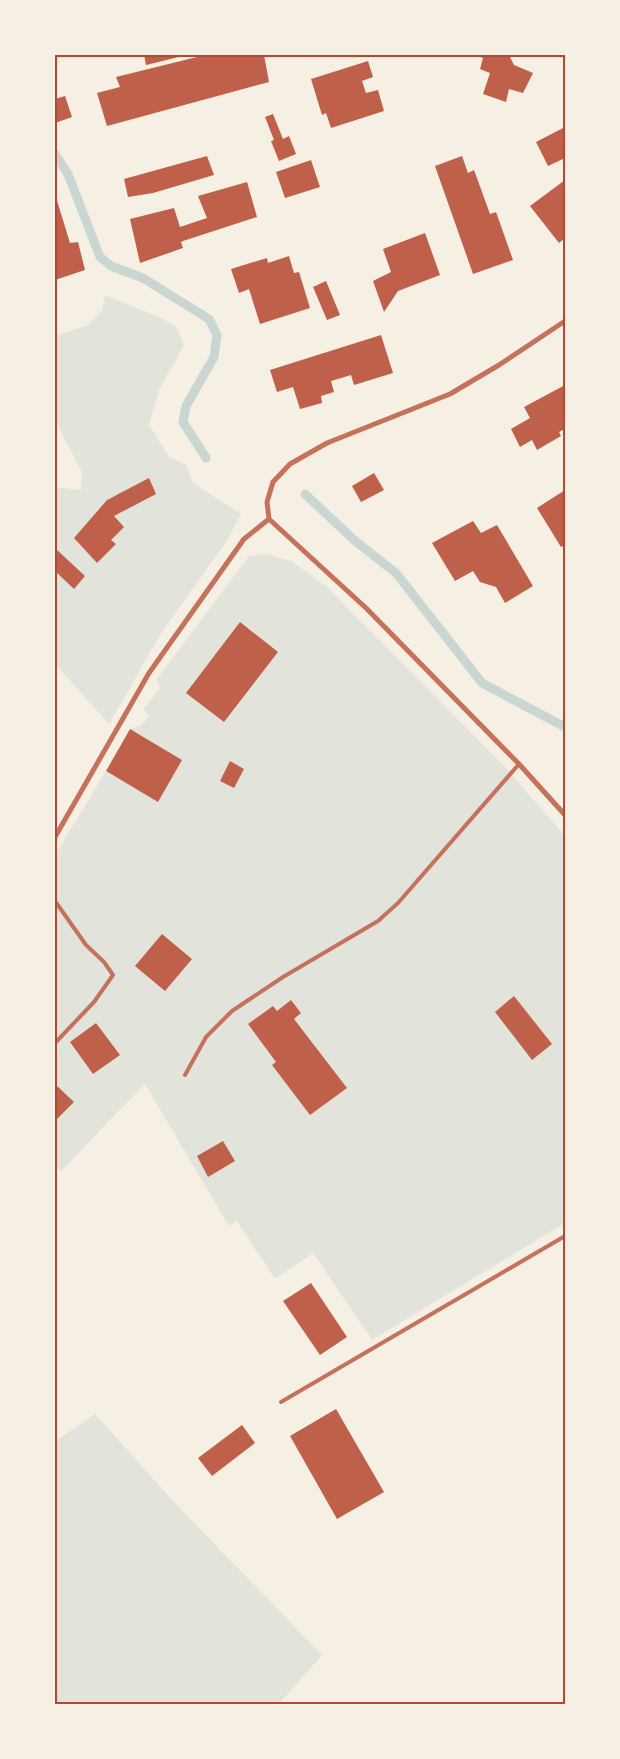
<svg xmlns="http://www.w3.org/2000/svg" width="620" height="1759" font-family="'Space Grotesk',sans-serif">
<style>
.green{fill:#e2e4dc}
.lines{fill:none;stroke-linecap:round;stroke-linejoin:round}
.stream{stroke:#c9d6d2;stroke-width:9}
.building{fill:#bf614a}
.service{stroke:#c5725c;stroke-width:4}
.minor{stroke:#c5725c;stroke-width:5}
.neatline{fill:none;stroke:#b5482f;stroke-width:2}
</style>
<rect width="100%" height="100%" fill="#f6efe4"/>
<path class="green" d="M105,295L161,318L177,328L184,345L159,390L149,425L169,457L186,465L193,483L241,514L228,539L160,635L109,724L55,664V487L81,490L82,472L55,420V336L88,325L102,311Z
M266,554L291,561L326,586L505,767L565,836V1223L372,1340L313,1253L275,1279L237,1221L229,1226L145,1084L61,1171L55,1165V893L57,892L55,885V855L106,771L158,801L182,760L130,729L141,725L149,717L144,708L160,688L157,679L249,556Z
M95,1414L174,1502L322,1655L279,1704H55V1441Z"/>
<g class="lines">
<path class="stream" d="M55,154L68,174L100,257L111,266L143,278L209,319L217,335L214,357L186,406L183,422L206,458
M305,494L354,540L396,573L482,683L565,727"/>
</g>
<path class="building" d="M144,55H183V56L146,65Z
M205,55H264L269,82L107,126L97,93L120,87L116,77Z
M475,55H509L514,65L533,73L523,93L509,89L506,102L483,94L490,73L480,69L483,58Z
M368,61L373,77L362,81L366,93L378,90L384,111L331,128L326,113L322,115L311,79Z
M65,96L72,117L55,123V99Z
M273,114L283,139L289,136L296,154L279,161L271,141L274,140L265,117Z
M565,127V158L548,166L536,142Z
M207,156L214,175L153,193L128,197L124,179Z
M462,156L468,173L474,170L490,214L496,212L513,260L473,274L435,166Z
M311,160L320,187L285,198L276,172Z
M565,180V238L559,243L530,206Z
M247,182L257,217L183,241L181,242L183,248L140,263L130,219L174,208L180,227L207,218L198,196Z
M55,194L70,243L78,242L85,270L55,280Z
M425,233L440,275L398,291L384,312L373,281L391,272L383,249Z
M289,256L294,273L299,272L310,308L260,324L249,289L239,293L231,269L267,258L268,263Z
M326,281L340,315L327,320L313,287Z
M381,335L393,373L354,385L351,375L331,381L334,392L321,396L322,403L300,409L293,387L277,392L270,370Z
M565,385V429L559,432L561,436L537,450L532,440L520,447L511,429L530,418L524,407Z
M374,473L384,490L361,502L352,486Z
M149,478L156,494L114,516L124,527L111,540L116,544L97,563L74,538L107,500Z
M565,490V545L561,547L537,508Z
M473,521L481,533L497,525L533,586L505,603L496,587L480,582L473,571L455,581L432,543Z
M56,549L85,576L74,589L55,571Z
M240,622L278,652L224,722L186,693Z
M130,729L182,760L158,802L106,771Z
M230,761L244,769L234,788L220,781Z
M162,934L192,959L165,991L135,966Z
M514,996L552,1044L532,1060L495,1012Z
M291,1000L301,1013L294,1019L347,1088L310,1115L272,1065L276,1062L248,1024L273,1006L277,1011Z
M96,1023L120,1055L93,1074L70,1042Z
M55,1084L74,1102L55,1121Z
M223,1141L235,1161L208,1177L197,1156Z
M311,1283L347,1337L320,1355L283,1301Z
M336,1409L384,1492L337,1519L290,1436Z
M242,1425L255,1443L212,1476L198,1458Z"/>
<g class="lines">
<path class="service" d="M55,901L86,945L104,962L113,975L94,1002L55,1043
M185,1075L206,1037L232,1011L283,977L378,921L398,903L519,764
M281,1402L565,1236"/>
<path class="minor" d="M269,519L366,608L519,764L565,815
M269,519L267,502L273,482L290,464L327,443L450,394L499,365L565,321
M55,837L149,673L244,539L269,519"/>
</g>
<rect width="620" height="1759" fill="none" stroke="#f6efe4" stroke-width="112"/>
<rect x="56" y="56" width="508" height="1647" class="neatline"/>
</svg>
